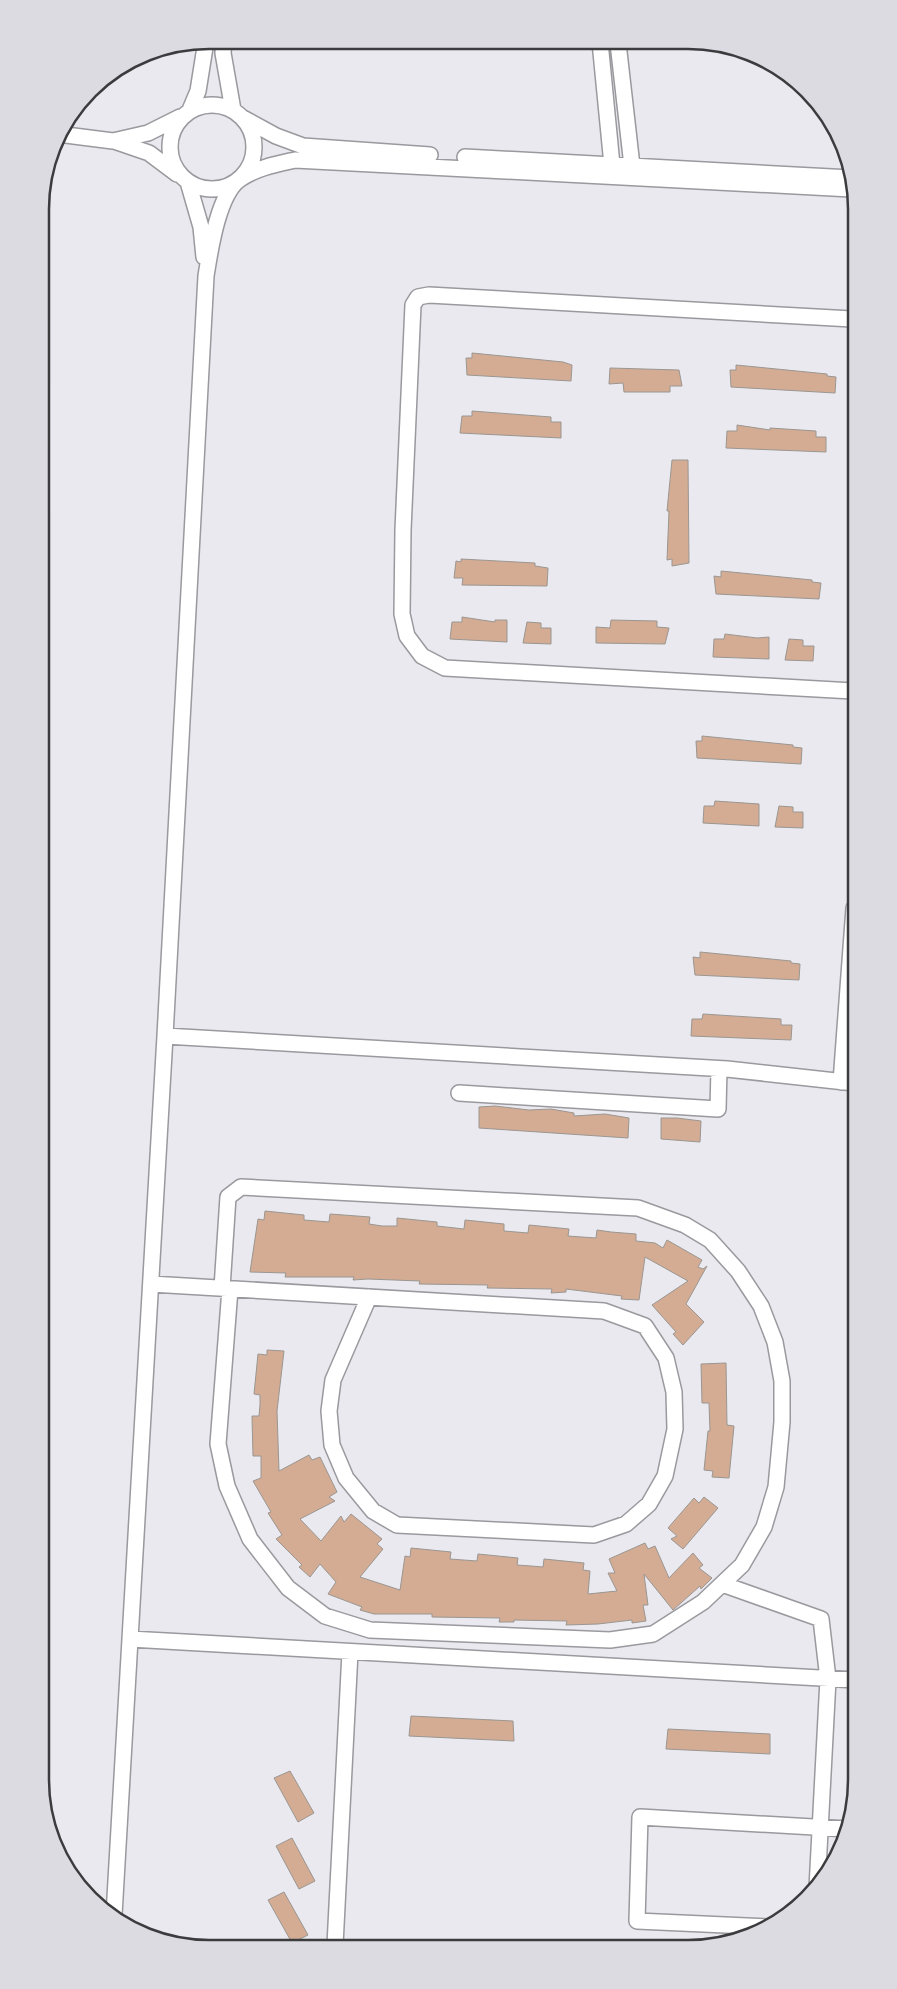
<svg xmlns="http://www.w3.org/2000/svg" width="897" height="1989" font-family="Barlow,sans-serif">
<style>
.building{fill:#d3ac93;stroke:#9b9692}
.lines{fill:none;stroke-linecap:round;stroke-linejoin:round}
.minor-casing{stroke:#99999e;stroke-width:18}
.minor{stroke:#fff;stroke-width:15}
.rim{fill:none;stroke:#3c3c3e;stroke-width:2.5}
</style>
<rect width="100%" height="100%" fill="#e9e9ef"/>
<path class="building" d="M472,353L563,362L572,365L571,381L467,375L466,358H472Z
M736,365L827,374V376L836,377L835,393L731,387L730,370H736Z
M610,368L679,370L682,386H670V392H624L623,383L609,384Z
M472,411L551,417V422H561V438L460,433L462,416H472Z
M737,425L770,430V428L816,431V437H826V452L726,448L727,431H737Z
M672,460H688L689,563L672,566V559L667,560L669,511H667Z
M461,559L535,563V566L548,568L547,586L462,585L463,578H454L456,561L461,562Z
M721,571L812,580V582L821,583L819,599L716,594L714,576L721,577Z
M462,617L495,622V620H507V642L450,639L452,622H462Z
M611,620L657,621V627L669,628L665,644L596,643V627L610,628Z
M527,622L541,623V628H551V644L523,643Z
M725,634L757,638L769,637V659L713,657L714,639H724Z
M789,639L803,640V646H814L813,661L785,660Z
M702,736L793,745V747L802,748L801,764L697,758L696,741H702Z
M715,801L759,804V826L703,823L704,806H714Z
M779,806L793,807V812H803V828L775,827Z
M700,952L791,961V963L800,964L799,980L695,975L693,957L700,958Z
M703,1014L781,1019V1025H792L791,1040L691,1036L692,1019H702Z
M495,1106L529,1110L551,1109L574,1113V1116L605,1114L629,1118L628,1138L479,1128V1107Z
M661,1118H677L701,1121L700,1142L661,1139Z
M265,1211L304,1215V1220L329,1222L330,1214L370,1217L369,1224L382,1226H397V1218L437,1222V1226L464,1229L465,1220L504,1224V1231L528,1233L529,1225L569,1229L568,1236L596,1238L597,1230L611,1232L636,1234V1241L655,1243L663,1248L667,1240L702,1260L698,1267L703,1269L707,1266L686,1304L704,1322L683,1345L673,1334L676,1332L652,1305L688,1281L645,1257L639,1300L621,1299L622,1296L566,1289V1292L551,1293L552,1289L487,1288L488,1285L419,1284L420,1281L368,1279L353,1280L354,1277H285L286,1273L250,1272L258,1219L264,1220Z
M267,1350L284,1351L277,1411L279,1471L309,1455L312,1460L320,1457L337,1492L329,1497L335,1501L300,1519L321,1541L341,1516L344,1522L351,1514L382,1539L377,1544L383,1549L360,1577L400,1590L405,1556L410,1557L411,1548L451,1552L450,1559L477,1561L478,1554L518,1558L517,1565L531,1566L543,1567L544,1559L584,1563L583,1570L590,1571L588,1594L617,1591L608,1573H615L609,1559L645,1543L648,1549L655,1546L669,1578L693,1553L703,1565L699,1568L712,1578L701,1589L700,1586L673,1610L644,1574L648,1605H643L646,1621L632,1623V1620L598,1624L566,1625L567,1621L514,1620V1622H499L500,1618L432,1617V1614H374L360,1610L362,1607L328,1594L336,1582L320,1564L310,1577L299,1567L302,1565L276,1539L282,1535L268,1513L271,1512L253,1481L261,1478V1456H253L252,1416H259L260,1405V1395L254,1394L258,1354L267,1355Z
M726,1363L727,1425L734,1426L729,1478L712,1477L713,1471L704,1470L708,1431H710L709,1403H702L701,1364Z
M704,1497L718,1508L683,1549L671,1539L677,1536L668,1528L694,1498L699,1503Z
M411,1716L513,1721L514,1741L409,1736Z
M668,1729L770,1734V1754L666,1749Z
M290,1771L314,1813L298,1822L274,1778Z
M292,1838L315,1881L299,1889L276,1846Z
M284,1892L308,1935L292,1943L268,1900Z"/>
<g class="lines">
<defs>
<path id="minor" d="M224,40L223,53L233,110
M600,42L612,165
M618,43L632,166
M170 147a42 42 0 1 1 84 0a42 42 0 1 1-84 0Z
M190,110L198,91L206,41
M243,118L276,136L303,146L430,155
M58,134L113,141L148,133L180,117
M114,141L149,153L177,174
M465,157L851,178
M188,182L201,227L204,257
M852,319L429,295L418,297L413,305L403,530L402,614L407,636L422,656L445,668L853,691
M165,1036L727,1069L854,1083
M841,1082L854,908
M459,1093L718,1109L719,1069
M151,1284L604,1311L645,1326L666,1358L674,1392L675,1429L665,1476L649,1504L626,1524L594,1535L397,1525L373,1511L346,1478L332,1445L329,1411L333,1380L369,1297
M222,1288L228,1197L241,1187L638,1208L685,1225L710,1240L738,1271L761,1306L775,1342L782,1381V1422L776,1487L764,1527L742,1565L703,1602L653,1634L610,1640L370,1630L325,1616L288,1588L250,1539L227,1486L218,1444L230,1289
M722,1584L821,1619L828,1679L817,1888
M130,1639L856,1680
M114,1915L165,1036L206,276C210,251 218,194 240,179C256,168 277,164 295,160L851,189
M769,1927L637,1921L640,1817L848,1829
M335,1945L350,1652"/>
</defs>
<use href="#minor" class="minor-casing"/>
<use href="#minor" class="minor"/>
</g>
<path d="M0 0H897V1989H0ZM209 49H688A160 160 0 0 1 848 209V1780A160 160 0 0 1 688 1940H209A160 160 0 0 1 49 1780V209A160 160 0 0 1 209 49Z" fill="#dbdbe1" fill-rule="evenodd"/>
<path class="rim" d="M209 49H688A160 160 0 0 1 848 209V1780A160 160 0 0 1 688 1940H209A160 160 0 0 1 49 1780V209A160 160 0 0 1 209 49Z"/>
</svg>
